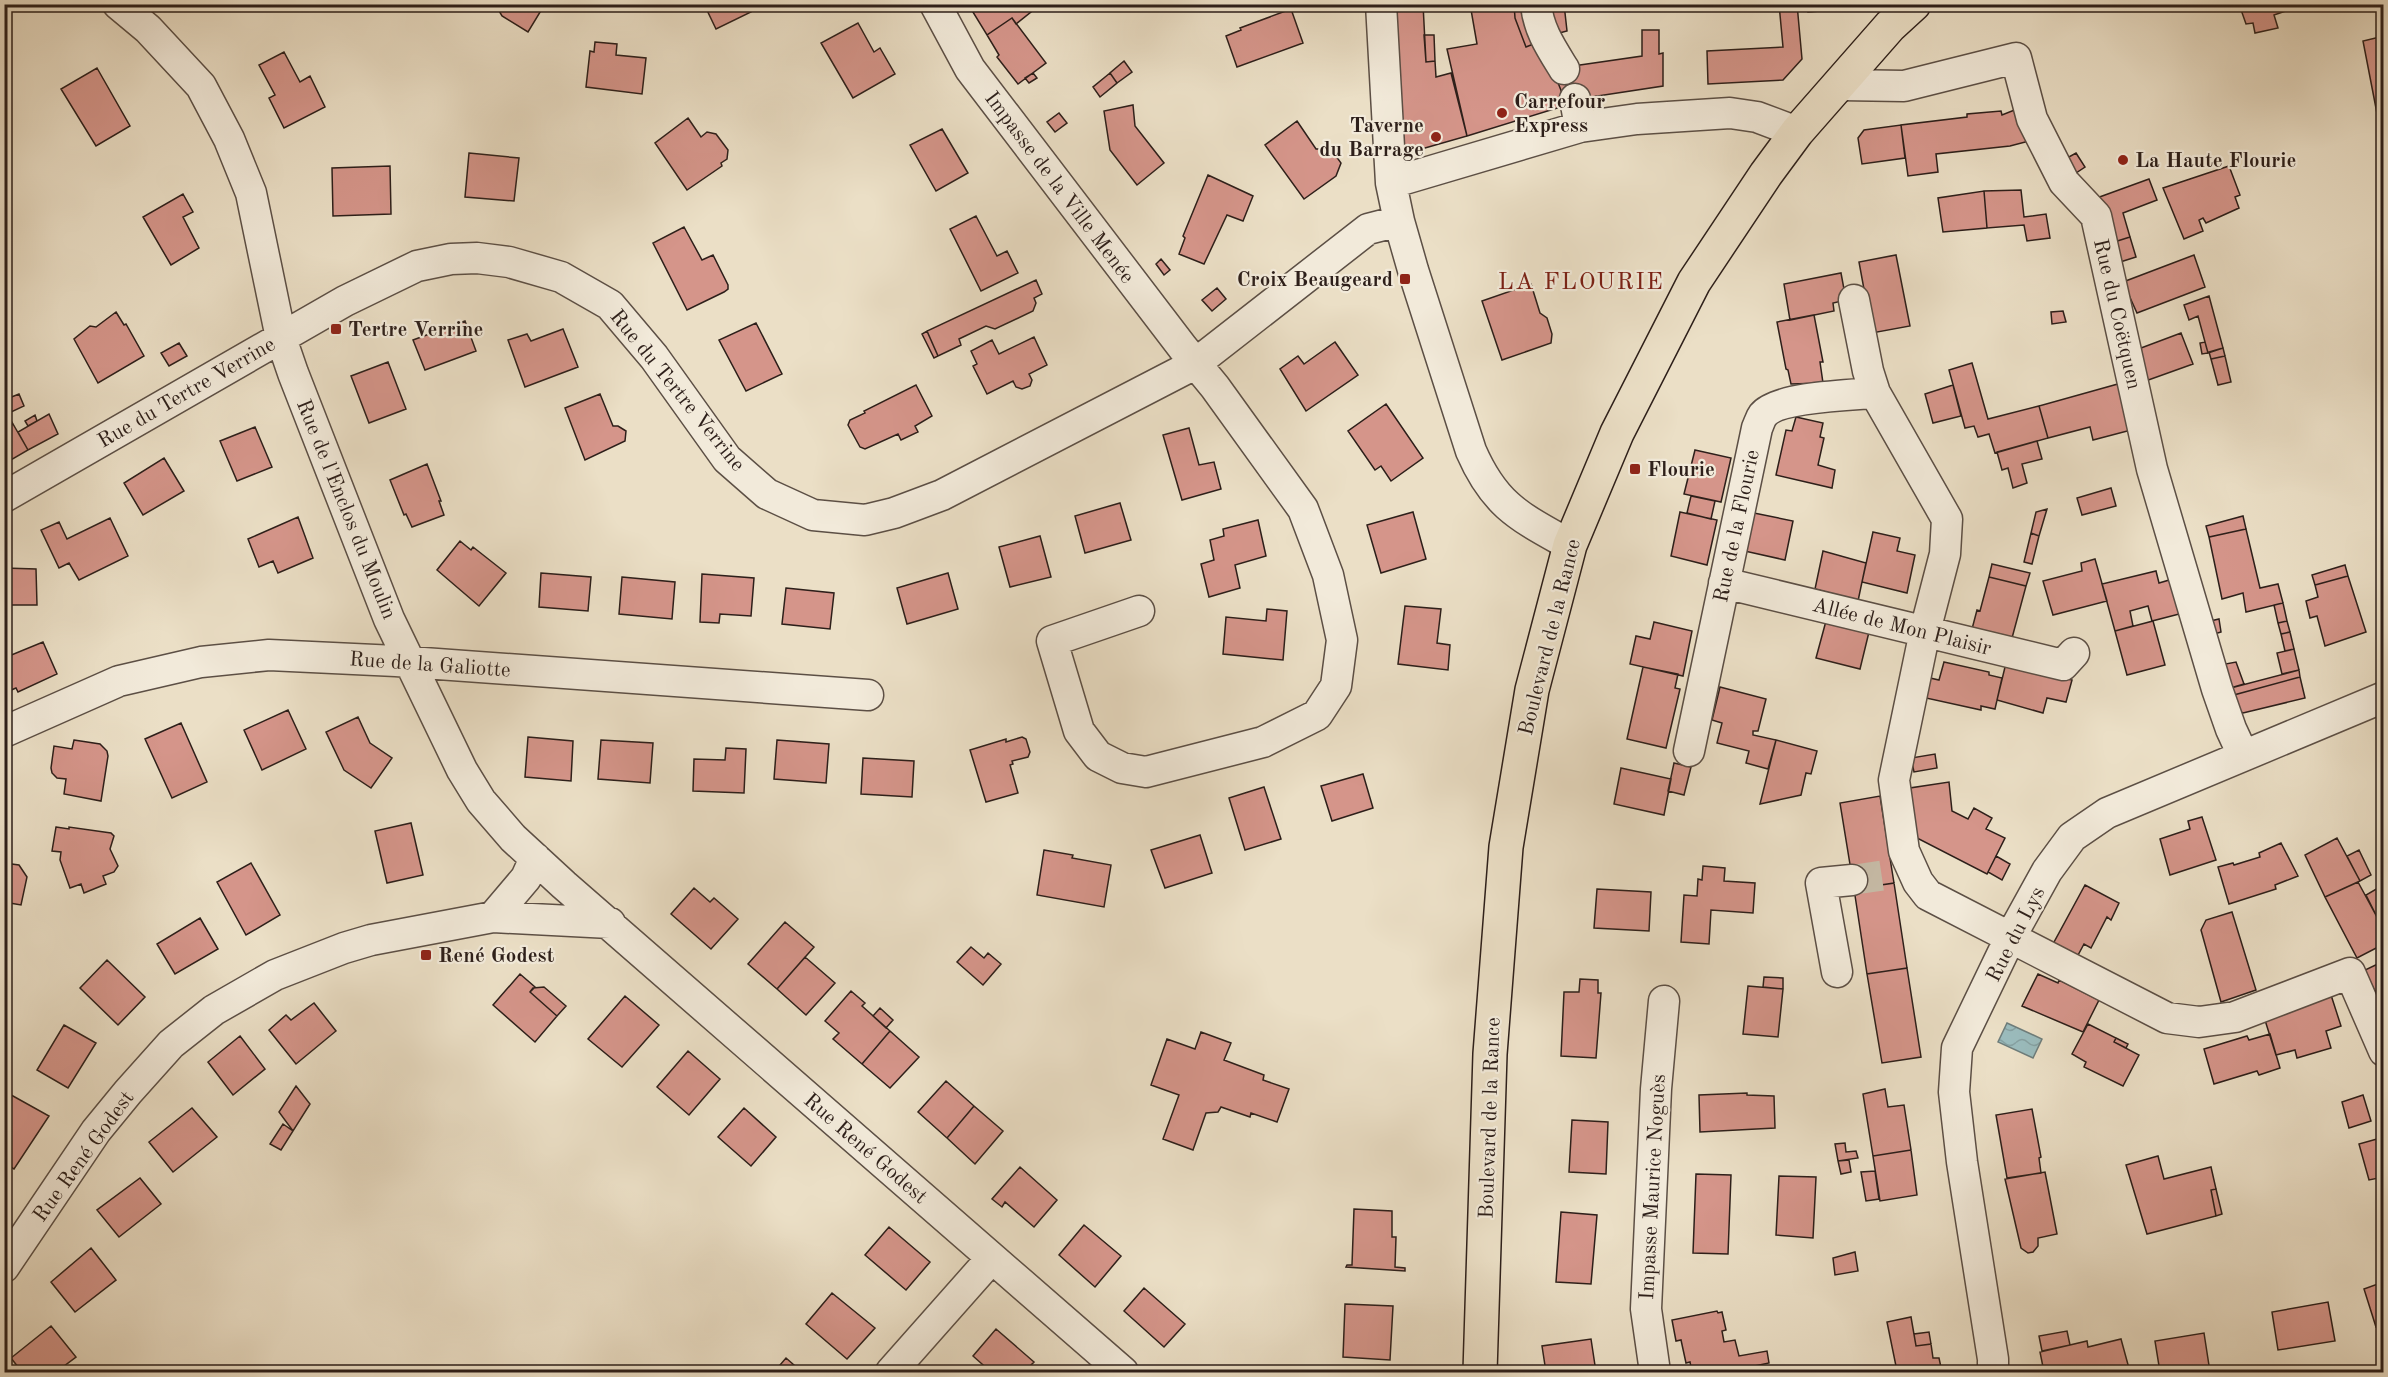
<svg xmlns="http://www.w3.org/2000/svg" width="2388" height="1377" font-family="'Old Standard TT',serif">
<style>
.water{fill:url(#water-waves);stroke:#6e7d7b;stroke-width:1.5}
.building{fill:#d5958a;stroke:#2d1f1a;stroke-width:1.5}
.lines{fill:none;stroke-linecap:round;stroke-linejoin:round}
.minor-tunnel{stroke:#c5b9a4;stroke-width:30;stroke-dasharray:30 15;stroke-linecap:butt}
.minor-casing{stroke:#5c4f45;stroke-width:33}
.major-casing{stroke:#2d1f1a;stroke-width:36}
.minor{stroke:#f2eada;stroke-width:30}
.major{stroke:#ebdfc6;stroke-width:33}
.poi-dot{fill:#8f2418;stroke:#f2eada;stroke-width:2}
.labels{text-anchor:middle;stroke-width:4.5;stroke-linejoin:round;paint-order:stroke}
.poi-label{font-size:21px;font-weight:bold;fill:#2d1f1a;stroke:#f2eada;text-anchor:start}
.street-label{font-size:21px;fill:#2d1f1a;stroke:#f2eada}
.quarter-label{font-size:24px;letter-spacing:1.5px;fill:#7a1f14;stroke:#f2eada}
</style>
<defs>
<pattern id="water-waves" width="16" height="10" patternUnits="userSpaceOnUse" patternTransform="scale(1.5)"><rect width="16" height="10" fill="#9abbbc"/><path d="M0 5q4-4 8 0t8 0" fill="none" stroke="#85a0a1"/></pattern>
</defs>
<rect width="100%" height="100%" fill="#ebdfc6"/>
<filter id="stains"><feTurbulence type="fractalNoise" baseFrequency=".00333" numOctaves="4"/><feColorMatrix values="0 0 0 0 .2 0 0 0 0 .09 0 0 0 0 .02 0 0 0 .5 -.17"/></filter>
<radialGradient id="worn" r=".72"><stop offset=".6" stop-color="#630" stop-opacity="0"/><stop offset="1" stop-color="#630" stop-opacity=".3"/></radialGradient>
<path class="water" d="M2007,1023L2042,1039L2033,1058L1998,1042Z"/>
<path class="building" d="M495,4H545L528,32L502,16Z
M704,4H747L751,12L716,29Z
M968,4H1041L1016,24L1012,18L987,35Z
M1396,4H1423L1426,62L1435,61L1436,77L1451,73L1467,136L1404,154Z
M1470,4H1514L1515,18L1526,47L1541,41L1567,105L1467,136L1447,49L1477,44Z
M1514,4H1530L1541,41L1526,47L1515,18Z
M1542,4H1564L1567,31L1548,36Z
M1602,4H1641V6L1602,8Z
M1779,4H1797L1802,59L1783,80L1708,84L1707,51L1783,47Z
M1807,4H1850V6L1847,9L1808,12Z
M2239,4H2297L2298,7L2274,15L2278,28L2255,33L2253,23L2246,24Z
M1291,9L1303,43L1237,67L1226,36L1241,30L1240,28Z
M1012,18L1046,63L1018,84L997,57L999,55L987,35Z
M858,23L874,52L880,48L895,74L853,98L821,43Z
M1642,30H1659V54L1663,53V86L1565,101L1554,72L1573,66L1642,56Z
M1424,35H1434L1435,61L1426,62Z
M2384,36V128L2380,129L2363,41Z
M595,42L617,44L616,55L646,58L642,94L586,87L590,51L594,52Z
M284,52L300,82L310,76L325,107L284,128L269,98L275,95L259,65Z
M1124,61L1132,72L1117,83L1110,73Z
M97,68L130,126L96,146L61,89Z
M1033,73L1037,78L1029,83L1025,78Z
M1110,73L1117,83L1100,97L1093,87Z
M1133,105L1135,126L1164,163L1137,185L1110,150L1104,111Z
M2022,107L2033,140L2010,146L1936,154L1938,172L1908,176L1901,125L1967,117V114L2001,111L2002,115Z
M1059,113L1067,123L1055,132L1047,122Z
M688,118L701,137L707,132L716,134L728,150L727,159L721,163L722,166L687,190L655,143Z
M1297,121L1316,149H1331L1341,163L1336,176L1304,199L1265,145Z
M1901,125L1905,158L1862,164L1858,138L1864,130Z
M942,129L968,173L936,191L910,145Z
M469,153L519,158L514,201L465,197Z
M2076,153L2085,167L2076,173L2067,158Z
M390,166L391,214L333,216L332,168Z
M2229,166L2240,195L2235,197L2239,208L2206,223L2203,218L2199,220L2203,231L2184,239L2163,188Z
M1208,175L1253,196L1243,221L1227,215L1204,264L1179,254L1185,238L1183,236Z
M2149,179L2157,200L2123,213L2130,237L2111,243L2094,199Z
M2021,190L2024,217L2046,214L2050,238L2027,241L2024,225L1987,228L1984,191Z
M1984,191L1987,228L1943,232L1938,198Z
M183,194L193,212L183,217L199,248L171,265L143,217Z
M976,216L997,256L1007,251L1018,273L981,291L950,229Z
M684,227L702,260L713,255L728,285V289L724,292L687,310L653,243Z
M2130,237L2136,257L2117,263L2111,243Z
M1896,255L1910,326L1872,333L1859,262Z
M2194,255L2205,287L2137,313L2123,282Z
M1161,259L1170,270L1164,275L1156,264Z
M1841,273L1846,300L1833,303L1834,311L1790,320L1784,284Z
M1036,280L1042,294L1034,298L1036,303L1033,311L995,329L986,326L959,339L961,345L938,356L927,331Z
M1531,284L1540,313L1547,318L1552,334L1551,343L1502,360L1482,301Z
M1217,288L1226,299L1212,311L1202,300Z
M2209,296L2223,348L2208,353L2198,316L2189,320L2184,305Z
M2063,311L2066,322L2052,324L2051,312Z
M116,312L124,325L126,324L144,356L98,383L74,339L90,326L96,327Z
M1814,315L1823,362H1820L1823,383L1791,384L1788,370L1786,369L1777,322Z
M465,321L476,351L425,370L413,340Z
M756,323L782,374L746,391L719,340Z
M563,329L578,367L525,387L508,340L527,334L531,341Z
M927,331L938,356L934,358L922,334Z
M2181,333L2193,364L2140,383L2133,351Z
M1034,337L1047,365L1029,374L1032,380L1030,386L1022,389L1016,387L1013,381L987,394L973,366L977,364L971,351L992,340L999,354Z
M1335,342L1358,375L1306,411L1280,369L1298,356L1304,364Z
M2205,342L2208,353L2202,354L2200,343Z
M179,343L187,356L169,366L161,353Z
M2223,348L2225,356L2211,359L2209,352Z
M2225,356L2231,382L2218,385L2211,359Z
M388,362L406,409L369,423L351,376Z
M1972,363L1988,419L2039,406L2048,438L1995,453L1989,434L1978,437L1974,426L1965,428L1949,370Z
M2125,382L2135,429L2093,440L2090,427L2048,438L2039,406Z
M916,385L932,416L915,426L918,432L901,440L898,434L865,449L860,447L848,425L850,420L865,413L864,411Z
M1953,385L1961,416L1933,423L1925,394Z
M19,394L24,406L7,414L4,400Z
M600,394L613,426H618L626,431L625,441L585,460L565,408Z
M1386,404L1423,458L1391,481L1381,466L1375,470L1348,431Z
M6,412L13,424L8,427L4,421Z
M49,414L58,434L28,450L18,432Z
M35,415L37,421L28,426L25,421Z
M1796,417L1823,423L1820,437L1824,438L1818,465L1835,470L1832,488L1776,475L1786,430L1792,431Z
M4,421L8,427L13,424L28,450L4,464Z
M255,427L272,467L237,481L220,441Z
M1189,428L1199,465L1214,462L1221,489L1182,500L1163,435Z
M2037,441L2042,459L2022,464L2027,483L2013,488L2008,468L2002,470L1997,452Z
M1695,450L1731,458L1721,502L1684,494Z
M164,458L184,491L143,515L124,483Z
M427,464L441,501H439L444,515L412,527L406,514L404,515L390,480Z
M2111,488L2116,506L2082,515L2077,498Z
M1691,496L1715,501L1711,519L1687,513Z
M1120,503L1131,540L1085,553L1075,516Z
M2047,509L2039,536L2031,533L2036,512Z
M1413,512L1426,559L1381,573L1367,525Z
M1680,512L1717,520L1707,565L1671,556Z
M1749,512L1793,521L1785,560L1740,550Z
M2243,516L2246,529L2209,537L2206,526Z
M298,517L313,558L278,573L273,561L259,567L248,539Z
M110,518L128,556L79,580L69,563L59,568L41,530L59,522L67,539Z
M1258,520L1266,556L1235,565L1240,588L1209,597L1201,564L1214,560L1210,540L1224,536L1223,529Z
M2246,529L2260,588L2278,584L2283,603L2246,612L2243,593L2222,599L2209,537Z
M1873,532L1900,538L1897,551L1915,555L1907,593L1862,582Z
M2031,533L2039,536L2032,564L2024,562Z
M1040,536L1051,577L1010,587L999,547Z
M460,541L471,550L473,547L506,573L479,606L437,570Z
M1823,551L1866,563L1858,601L1815,589Z
M2095,559L2107,601L2053,615L2043,581L2082,571L2081,563Z
M1992,564L2030,573L2026,586L1989,577Z
M2345,565L2348,576L2315,585L2312,575Z
M4,568L36,569L37,605H4Z
M2156,571L2159,583L2176,578L2187,612L2152,621L2148,606L2130,611L2133,626L2115,631L2102,584Z
M541,573L591,577L588,611L539,607Z
M948,573L958,609L907,624L897,588Z
M702,574L754,578L751,616L720,614L719,623L700,622Z
M2348,576L2366,632L2325,646L2317,616L2310,618L2306,601L2318,597L2315,585Z
M622,577L675,582L672,619L619,614Z
M1989,577L2026,586L2012,638L1972,629L1977,610L1980,611Z
M786,588L834,593L830,629L782,624Z
M2283,603L2287,621L2278,623L2274,605Z
M1405,606L1441,609L1437,643L1450,645L1448,670L1398,664Z
M1267,609L1287,611L1283,660L1223,654L1226,617L1266,621Z
M2219,619L2221,632L2211,635L2206,622Z
M1826,621L1869,632L1860,669L1816,658Z
M2153,621L2165,665L2127,675L2115,631Z
M2287,621L2290,632L2281,634L2278,623Z
M1654,622L1692,631L1683,676L1630,664L1636,636L1650,639Z
M2290,632L2294,649L2285,651L2281,634Z
M43,642L57,674L18,692L16,688L4,693V658Z
M2294,649L2299,670L2282,674L2277,653Z
M1944,662L1989,672V675L2002,678L1995,709L1981,706V710L1926,698L1930,678L1939,680Z
M2236,662L2244,684L2227,689L2220,665Z
M2006,663L2072,680L2066,702L2047,698L2043,713L1997,700Z
M1643,667L1678,674L1675,688L1680,689L1666,748L1627,739Z
M2299,670L2300,677L2230,696L2227,689Z
M2300,677L2305,698L2243,713L2234,709L2230,696Z
M1720,687L1766,699L1758,731H1753V735L1776,740L1768,769L1746,763L1749,751L1717,743L1722,723L1712,720Z
M288,710L306,749L262,770L244,730Z
M358,717L370,743L392,758L371,788L344,770L326,732Z
M181,723L207,782L172,798L145,739Z
M528,737L573,741L571,781L525,777Z
M1022,737L1026,739L1030,752L1028,757L1012,761L1013,764L1010,765L1018,793L986,802L970,750L1006,739V742Z
M74,740L100,744L107,751L108,756L101,801L64,794L66,779L57,778L52,773L51,768L54,746L72,749Z
M601,740L653,743L650,783L598,779Z
M777,740L829,744L826,783L774,779Z
M1776,740L1817,751L1811,774L1806,773L1801,795L1760,804Z
M726,748L746,749L744,793L693,791L694,759L725,760Z
M1935,754L1937,768L1914,772L1911,758Z
M863,758L914,761L912,797L861,794Z
M1674,763L1691,767L1684,795L1668,791Z
M1621,768L1671,779L1664,815L1614,804Z
M1363,774L1373,808L1332,821L1321,786Z
M1949,782L1952,811L1968,819L1974,808L1992,818L1986,829L2005,838L1987,874L1917,838L1910,788Z
M1264,787L1281,839L1245,850L1229,798Z
M1880,796L1894,883L1854,889L1840,803Z
M2202,817L2216,860L2170,875L2160,839L2190,829L2188,821Z
M411,823L423,875L387,883L375,831Z
M56,827L69,829V827L111,833L114,836L110,849L118,866L114,872L103,876L106,884L84,893L81,884L70,888L60,860L61,852L52,851Z
M1200,835L1212,873L1165,888L1151,850Z
M2337,838L2360,881L2325,897L2305,855Z
M2281,843L2298,876L2275,885L2276,889L2229,904L2218,867L2233,863L2234,865L2260,857L2259,853Z
M1044,850L1073,855L1072,858L1111,865L1104,907L1037,895Z
M2359,850L2371,875L2360,881L2347,856Z
M1996,856L2010,864L2002,880L1988,872Z
M4,863L19,865L27,877L21,905L4,902Z
M251,863L280,915L246,935L217,882Z
M1703,866L1725,868L1724,881L1755,883L1753,913L1711,910L1709,944L1681,942L1684,895L1697,896L1698,879L1702,880Z
M2358,882L2377,917L2384,914V944L2357,958L2325,897Z
M1894,883L1907,968L1867,974L1854,889Z
M2085,885L2119,903L2111,920L2107,917L2091,948L2084,944L2077,957L2053,944Z
M694,888L710,902L714,898L738,919L711,949L671,914Z
M2378,888L2384,898V914L2377,917L2366,895Z
M1597,889L1651,892L1649,931L1594,928Z
M2232,912L2256,990L2221,1002L2201,930L2206,920Z
M200,918L218,949L175,974L157,944Z
M785,922L814,947L777,989L748,964Z
M971,947L984,958L988,953L1001,964L983,985L957,962Z
M805,957L835,983L806,1015L777,989Z
M107,960L145,997L118,1025L80,988Z
M2384,961V1011L2365,970Z
M1907,968L1921,1057L1882,1063L1867,974Z
M520,974L535,987L530,992L557,1016L535,1042L493,1005Z
M2038,974L2058,983L2059,980L2099,1000L2083,1032L2022,1006Z
M1764,977L1783,978V989L1763,987Z
M1580,979L1598,980V993H1601L1596,1058L1561,1056L1564,992H1579Z
M1748,986L1783,989L1778,1037L1743,1034Z
M544,987L566,1006L557,1016L530,992L533,988Z
M851,991L865,1003L862,1006L890,1031L862,1064L833,1039L839,1033L825,1021Z
M2331,995L2341,1026L2326,1031L2331,1048L2297,1058L2295,1050L2276,1055L2264,1017Z
M625,996L659,1025L622,1067L588,1039Z
M314,1003L336,1031L296,1064L269,1030L286,1015L291,1020Z
M880,1008L893,1020L886,1028L873,1016Z
M2088,1024L2116,1038L2114,1042L2139,1055L2123,1086L2084,1067L2086,1062L2072,1054Z
M64,1025L96,1043L68,1088L37,1070Z
M890,1031L919,1057L890,1088L862,1064Z
M1201,1032L1231,1043L1224,1060L1264,1075L1263,1080L1289,1089L1277,1122L1251,1113L1250,1117L1221,1107L1218,1112L1206,1113L1193,1150L1163,1139L1179,1095L1151,1085L1167,1039L1195,1049Z
M2270,1034L2280,1068L2259,1075L2257,1071L2214,1084L2204,1049L2247,1036L2249,1040Z
M240,1036L265,1069L233,1095L208,1062Z
M2116,1038L2128,1044L2126,1048L2114,1042Z
M688,1051L720,1079L689,1115L657,1087Z
M946,1081L974,1106L947,1138L918,1112Z
M296,1086L310,1104L293,1131L279,1112Z
M1885,1089L1888,1107L1904,1105L1911,1150L1873,1156L1863,1094Z
M4,1091L49,1116L14,1169L4,1163Z
M1747,1093V1095L1774,1096L1775,1128L1700,1132L1699,1095Z
M2363,1095L2371,1121L2349,1128L2342,1102Z
M974,1106L1003,1131L975,1164L947,1138Z
M192,1108L217,1137L173,1172L149,1142Z
M744,1108L776,1137L751,1166L718,1137Z
M2032,1109L2041,1157L2039,1158L2041,1173L2007,1178L1996,1115Z
M1572,1120L1608,1122L1606,1174L1569,1172Z
M283,1124L293,1131L281,1150L270,1144Z
M2384,1137V1177L2369,1180L2359,1144Z
M1845,1143L1846,1152L1856,1151L1858,1158L1838,1161L1835,1144Z
M1911,1150L1917,1195L1880,1201L1873,1156Z
M2158,1156L2164,1179L2211,1167L2216,1189L2211,1190L2216,1216L2147,1234L2126,1165Z
M1849,1160L1851,1172L1841,1174L1838,1161Z
M1020,1167L1057,1200L1034,1227L1005,1202L1002,1207L992,1199Z
M1875,1171L1879,1199L1866,1201L1861,1172Z
M2045,1172L2057,1234L2038,1238V1246L2033,1252L2028,1253L2021,1248L2005,1179Z
M1696,1174L1731,1175L1728,1254L1693,1253Z
M1779,1176L1816,1177L1813,1238L1776,1235Z
M140,1178L161,1204L119,1237L97,1210Z
M2216,1189L2222,1214L2216,1216L2211,1190Z
M1354,1209L1392,1211V1237H1396L1395,1267L1405,1268V1271L1346,1267L1347,1265H1352Z
M1561,1212L1597,1215L1591,1284L1556,1282Z
M1084,1225L1121,1256L1095,1287L1059,1255Z
M889,1227L930,1262L906,1290L865,1255Z
M91,1248L116,1280L75,1312L51,1282Z
M1855,1252L1858,1271L1835,1275L1833,1258Z
M2382,1277L2384,1325L2376,1327L2364,1289L2378,1284Z
M1144,1288L1185,1324L1164,1347L1124,1311Z
M832,1293L875,1328L847,1359L806,1324Z
M2328,1302L2335,1341L2278,1350L2272,1312Z
M1345,1304L1393,1306L1390,1360L1343,1357Z
M1717,1311L1718,1313L1722,1312L1726,1330L1722,1331L1724,1342L1735,1340L1739,1356L1767,1351L1769,1363L1726,1372H1692L1690,1362L1686,1363L1681,1340L1676,1341L1672,1320Z
M1911,1317L1916,1346L1931,1344L1933,1358H1939L1942,1372H1894L1892,1368L1896,1366L1887,1322Z
M51,1326L76,1357L56,1372H22L11,1358Z
M996,1329L1034,1362L1024,1372H991L973,1356Z
M2067,1331L2070,1345L2042,1351L2039,1336Z
M1929,1332L1931,1344L1916,1346L1914,1334Z
M2204,1333L2210,1372H2160L2155,1341Z
M1591,1339L1596,1372H1546L1542,1346Z
M2121,1339L2130,1372H2044L2040,1352L2087,1341L2088,1347Z
M786,1358L802,1372H774Z"/>
<g class="lines">
<path class="minor-tunnel" d="M1852,880L1892,874"/>
<defs>
<path id="minor" d="M118,4L148,29L201,86L229,139L251,193L281,338L293,373L389,619L462,770L481,801L513,838L564,885L1123,1372
M935,4L970,69L1183,348L1215,387L1303,509L1328,575L1342,640L1336,686L1317,715L1263,742L1146,772L1122,768L1098,756L1079,731L1052,641L1139,611
M1381,4L1391,183L1399,221L1413,270L1471,451C1495,506 1520,517 1570,545
M1536,4C1538,29 1551,48 1564,69
M1841,85L1904,86L2016,58L2032,119L2064,182L2096,216L2152,469L2217,689L2231,729L2243,755
M1575,99L1580,127
M1391,183L1580,127L1637,119L1730,113L1757,117L1797,132
M1854,300L1868,371L1875,393L1947,519L1945,554L1925,631L1894,780L1904,851L1918,882L1928,895L2167,1018L2199,1022L2235,1017L2350,973L2384,1051
M4,497L345,301L417,266L451,259L477,258L509,262L561,277L610,305L654,357L727,459L767,494L813,515L865,520L894,513L942,495L1195,364L1368,229L1399,221
M1724,583L2063,665L2074,653
M4,732L119,681L201,662L269,655L396,661L868,695
M1689,751L1757,428C1759,424 1760,419 1763,415C1777,397 1851,395 1875,393
M493,917L526,878L535,858
M1837,972L1821,883L1852,880
M4,1267L96,1131L128,1092L171,1044L214,1010L275,975L344,948L371,940L493,917L610,923
M891,1372L991,1259
M1655,1372L1646,1309L1656,1089L1664,1001
M1993,1372V1359L1962,1162L1954,1092L1957,1048L2010,938L2047,871L2072,837L2107,813L2384,697"/>
<path id="major" d="M1480,1372L1490,1054L1506,847L1532,690L1570,545L1617,433L1694,282L1766,174L1797,132L1890,26L1914,4"/>
</defs>
<use href="#minor" class="minor-casing"/>
<use href="#major" class="major-casing"/>
<use href="#minor" class="minor"/>
<use href="#major" class="major"/>
</g>
<g class="poi-dot">
<circle cx="1502" cy="113" r="6"/>
<circle cx="1436" cy="137" r="6"/>
<circle cx="2123" cy="160" r="6"/>
<rect x="1399" y="273" width="12" height="12" rx="3"/>
<rect x="330" y="323" width="12" height="12" rx="3"/>
<rect x="1629" y="463" width="12" height="12" rx="3"/>
<rect x="420" y="949" width="12" height="12" rx="3"/>
</g>
<g class="labels">
<g class="poi-label">
<text x="1514" y="108">Carrefour<tspan x="1514" dy="24">Express</tspan></text>
<text x="1424" y="132" text-anchor="end">Taverne<tspan x="1424" dy="24">du Barrage</tspan></text>
<text x="2135" y="167">La Haute Flourie</text>
<text x="1393" y="286" text-anchor="end">Croix Beaugeard</text>
<text x="348" y="336">Tertre Verrine</text>
<text x="1647" y="476">Flourie</text>
<text x="438" y="962">René Godest</text>
</g>
<g class="street-label">
<text transform="translate(1060 187) rotate(53)" y="7">Impasse de la Ville Menée</text>
<text transform="translate(2118 314) rotate(77)" y="7">Rue du Coëtquen</text>
<text transform="translate(678 390) rotate(51)" y="7">Rue du Tertre Verrine</text>
<text transform="translate(186 392) rotate(-30)" y="7">Rue du Tertre Verrine</text>
<text transform="translate(347 509) rotate(68)" y="7">Rue de l'Enclos du Moulin</text>
<text transform="translate(1736 526) rotate(-78)" y="7">Rue de la Flourie</text>
<text transform="translate(1902 626) rotate(14)" y="7">Allée de Mon Plaisir</text>
<text transform="translate(1549 637) rotate(-76)" y="7">Boulevard de la Rance</text>
<text transform="translate(430 664) rotate(4)" y="7">Rue de la Galiotte</text>
<text transform="translate(2015 934) rotate(-63)" y="7">Rue du Lys</text>
<text transform="translate(1489 1118) rotate(-88)" y="7">Boulevard de la Rance</text>
<text transform="translate(866 1148) rotate(41)" y="7">Rue René Godest</text>
<text transform="translate(83 1156) rotate(-54)" y="7">Rue René Godest</text>
<text transform="translate(1652 1187) rotate(-87)" y="7">Impasse Maurice Noguès</text>
</g>
<g class="quarter-label">
<text x="1581" y="289">LA FLOURIE</text>
</g>
</g>
<rect width="2388" height="1377" fill="none" stroke="#ebdfc6" stroke-width="24"/>
<rect x="6" y="6" width="2376" height="1365" fill="none" stroke="#2d1f1a" stroke-width="3"/>
<rect x="12" y="12" width="2364" height="1353" fill="none" stroke="#2d1f1a" stroke-width="1.5"/>
<rect width="100%" height="100%" filter="url(#stains)"/>
<rect width="100%" height="100%" fill="url(#worn)"/>
</svg>
